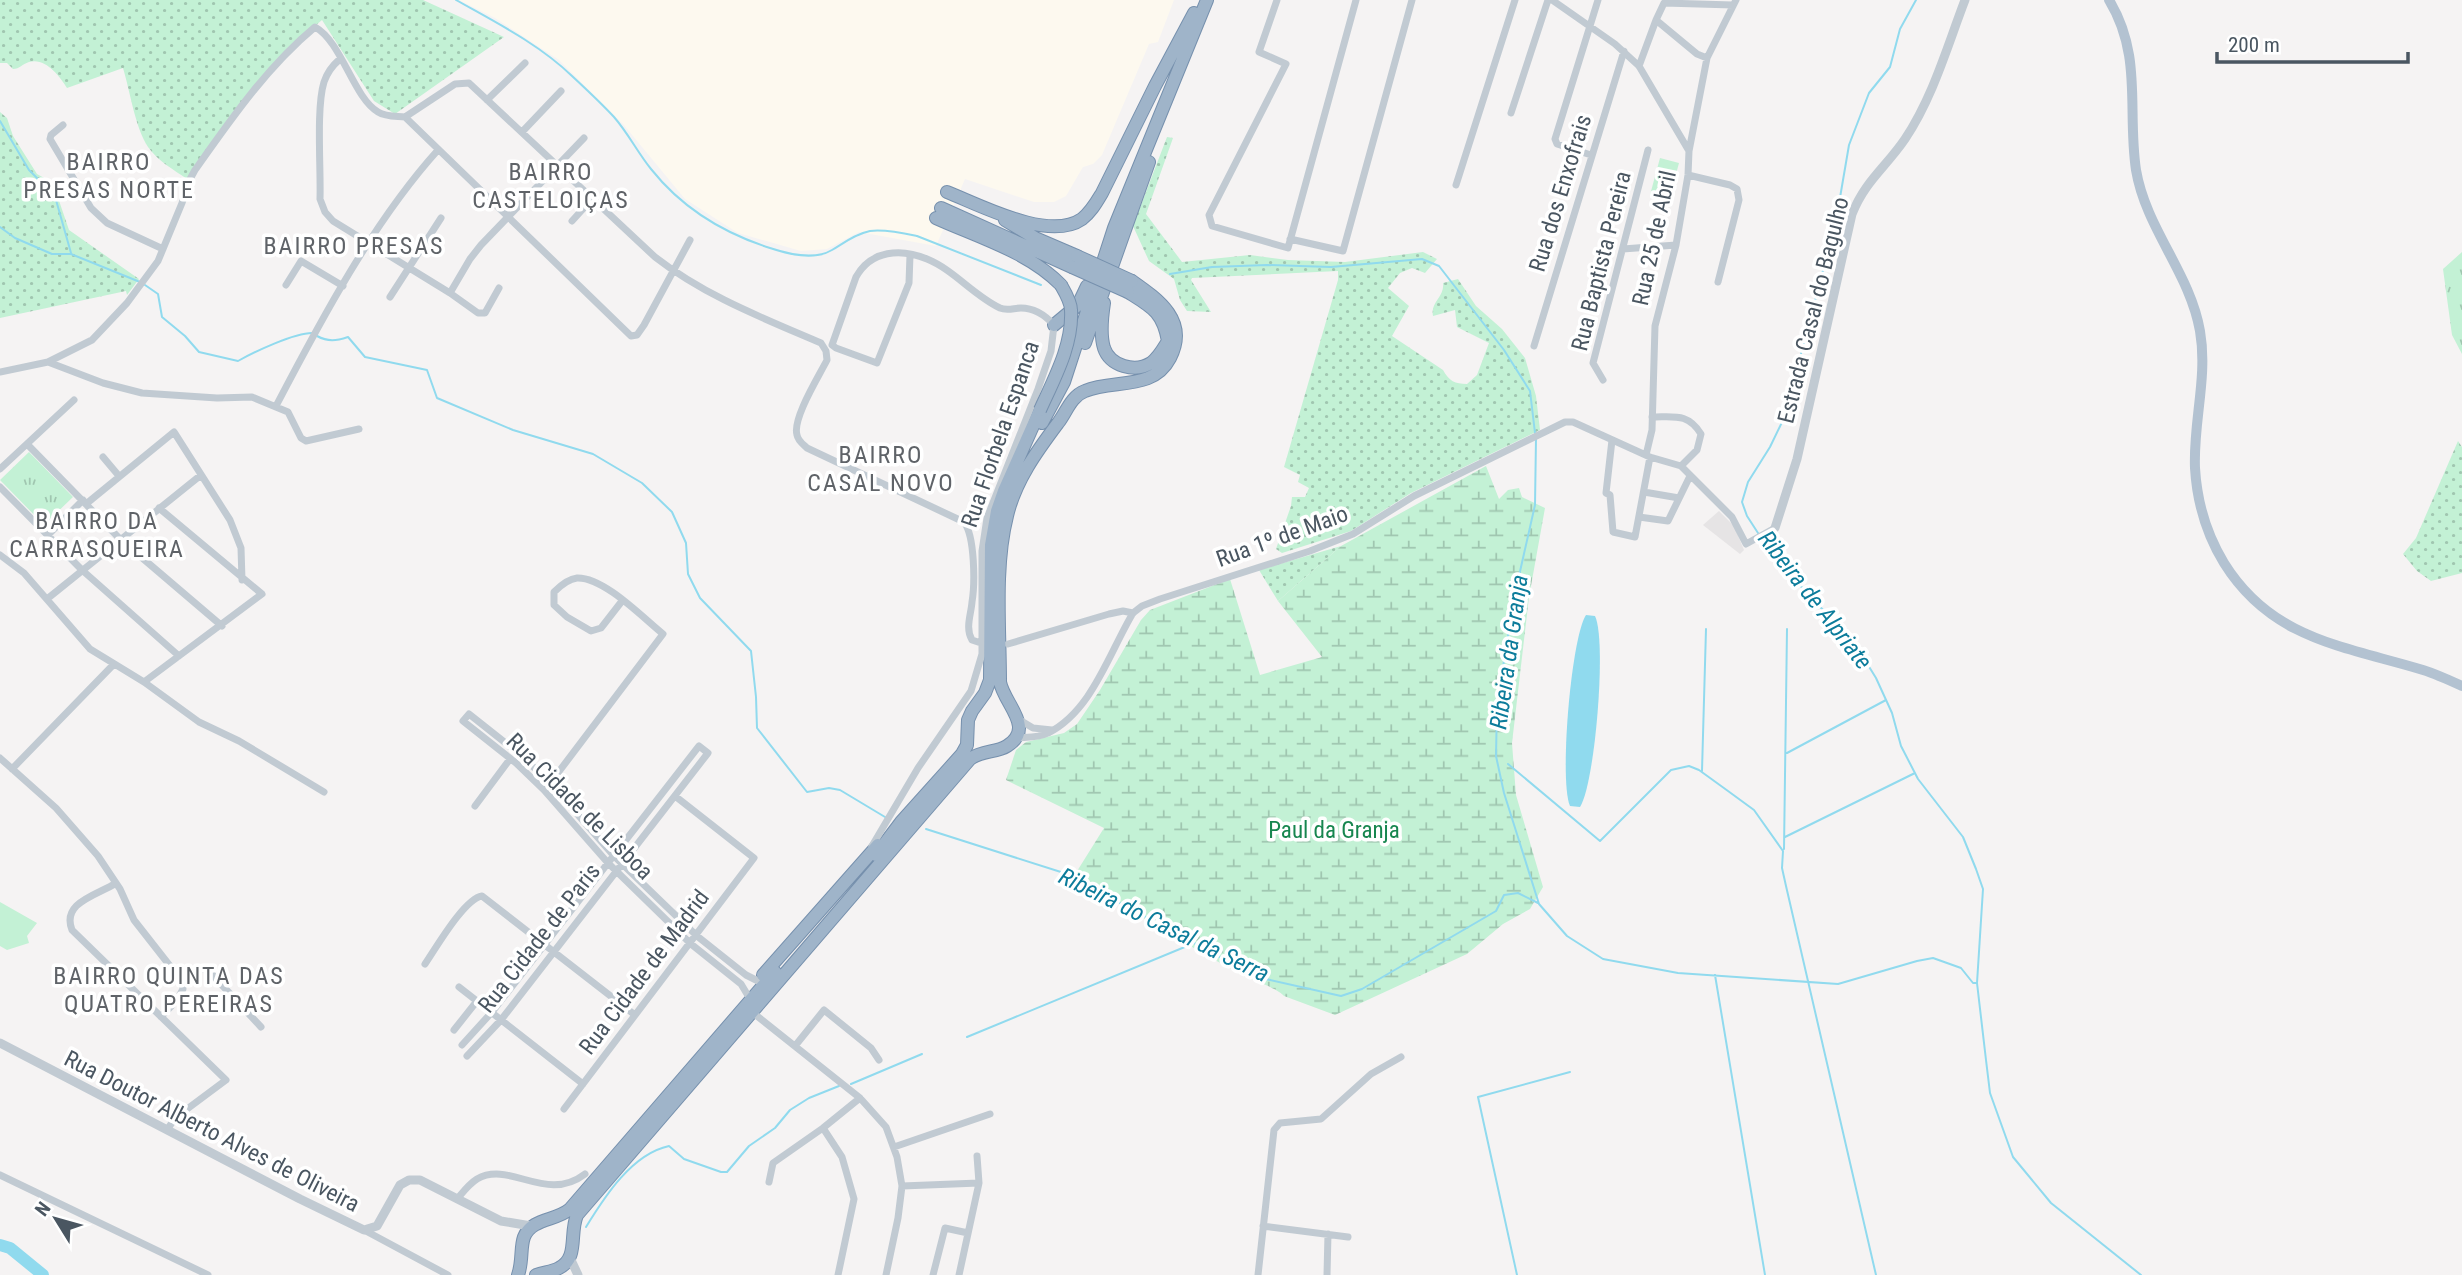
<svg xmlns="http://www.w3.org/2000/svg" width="2462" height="1275" font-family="'Roboto Condensed',sans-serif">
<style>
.commercial{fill:#fdf9ef}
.education{fill:#e6e4e5}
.grass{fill:url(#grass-dots)}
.wetland{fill:url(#wetland-marsh)}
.park{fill:url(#park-tufts)}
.garden{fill:#c3f1d5}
.water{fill:#90daee}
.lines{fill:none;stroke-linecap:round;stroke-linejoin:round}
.stream{stroke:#90daee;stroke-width:2}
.river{stroke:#90daee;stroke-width:12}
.trunk-casing{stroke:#7690ad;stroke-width:14}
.minor{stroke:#c1cad2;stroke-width:7}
.tertiary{stroke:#c1cad2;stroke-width:9}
.primary{stroke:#b3c2d1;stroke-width:10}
.trunk{stroke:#9fb4c9;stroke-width:12}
.trunk-bridge-casing{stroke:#7690ad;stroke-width:14;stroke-linecap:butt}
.trunk-bridge{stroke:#9fb4c9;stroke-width:12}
.labels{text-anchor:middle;stroke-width:7;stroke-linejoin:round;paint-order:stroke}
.street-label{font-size:23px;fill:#4a5661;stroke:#fff}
.park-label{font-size:23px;fill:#17864f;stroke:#fff}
.neighbourhood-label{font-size:24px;letter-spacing:2px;fill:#5f6368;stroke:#fff}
.water-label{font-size:24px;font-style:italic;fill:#0c7c9b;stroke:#fff}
</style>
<defs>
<pattern id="grass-dots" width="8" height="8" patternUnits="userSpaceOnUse" patternTransform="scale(1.75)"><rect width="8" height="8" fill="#c3f1d5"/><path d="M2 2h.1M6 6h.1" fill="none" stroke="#a0c6b0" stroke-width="1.8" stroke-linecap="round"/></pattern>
<pattern id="wetland-marsh" width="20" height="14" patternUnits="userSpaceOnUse" patternTransform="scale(1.75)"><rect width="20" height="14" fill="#c3f1d5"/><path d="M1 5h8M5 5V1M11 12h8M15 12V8" fill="none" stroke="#a0c6b0"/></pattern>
<pattern id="park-tufts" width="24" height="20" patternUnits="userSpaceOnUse" patternTransform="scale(1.75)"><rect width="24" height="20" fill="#c3f1d5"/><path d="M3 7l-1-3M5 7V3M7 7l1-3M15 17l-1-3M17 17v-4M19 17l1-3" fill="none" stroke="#a0c6b0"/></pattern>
</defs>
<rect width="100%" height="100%" fill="#f5f3f3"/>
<path class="commercial" d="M459,0H1174L1158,42L1149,44L1102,155L1093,164L1083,167L1066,196L1054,202H1034L965,179L936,246L859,232L827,249L801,251L738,233L685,199L623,124L559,60L495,18Z"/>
<path class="education" d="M1719,511L1734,526L1744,550L1740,554L1703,525Z"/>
<path class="grass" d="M0,0H423L504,37L395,114L374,101L322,20L290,47L187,179C174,170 158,161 148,147C135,127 130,91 123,68L67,88C60,76 45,57 29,62C22,64 20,69 13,69L7,63H0Z
M0,112L7,118L13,136L37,174L53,183L69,230L139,279L127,295L126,291L0,318Z
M1167,137L1173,138L1146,214L1182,262L1250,255L1288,260L1345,262L1423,252L1437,259L1425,273L1412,268L1400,273L1388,288L1409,306L1392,336L1443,370C1449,381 1455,384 1467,384L1477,375L1489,343L1457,327L1455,310L1433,316C1430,302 1445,297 1443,283L1458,279L1476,306L1502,329L1525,358L1536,396L1540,430L1411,493L1351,531L1282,553L1276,549L1291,506L1292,497H1305L1309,488L1298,482L1300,475L1284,467L1338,280V271L1192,278L1191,280L1211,312L1187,311L1180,300L1174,279L1149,261L1133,226Z
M2458,441L2462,447V573L2431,581L2417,571L2403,554L2416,538Z
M1341,546L1278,601L1259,570Z"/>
<path class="wetland" d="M1486,466L1499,499L1508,490L1519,488L1522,497L1545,508L1529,597L1512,743L1516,795L1543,887L1530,909L1503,924L1467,954L1335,1015L1284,996C1279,989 1253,980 1242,975C1185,944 1129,910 1074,876L1104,828L1006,780L1016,750L1026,742L1064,733L1077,724L1100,690L1141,620L1150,610L1230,579L1260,675L1322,657L1278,601L1341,546Z"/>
<path class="park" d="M2462,252V354L2452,335L2443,269Z
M29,452L73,497L44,525L0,480Z"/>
<path class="garden" d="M1660,158L1679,163L1669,200L1650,195Z
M0,902L37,923L27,936L29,943L7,950L0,946Z"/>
<path class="water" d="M1586,615L1595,616C1607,641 1595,784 1580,807L1570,806C1559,781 1571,638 1586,615Z"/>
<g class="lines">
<path class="stream" d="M456,0C495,22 539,44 572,76C586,89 601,103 614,117C628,133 638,153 651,169C682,208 723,233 770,248C788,254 814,261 832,250C844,243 855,234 870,231C885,229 903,233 917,236L1041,285
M0,121L29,170L50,191L56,200L71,253
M0,227L15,238L52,254H71L140,282
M1170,274L1212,267L1267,265L1331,267L1422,259L1439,266L1504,350L1530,391L1535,433
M145,285L158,294L162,317L185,336L199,352L238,361C254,352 294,333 312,333
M317,336C328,342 336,341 348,337L365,357L427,370L437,398L513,430L593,454L642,483L672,512L686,543L688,574L700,598L751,651L756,697L757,728L807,792L829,788L840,790L885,817
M1536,438L1535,505L1514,598L1497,705L1496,756L1504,793L1539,904L1567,936L1603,959L1678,973L1838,984L1917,961L1933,958L1961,968L1973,983H1977
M1758,533L1747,516L1742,502L1748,482L1770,447L1784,418L1836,221L1849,145L1869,93L1890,67L1900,29L1916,0
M1761,538L1779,563L1855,644L1876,678L1892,713L1901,746L1918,779L1963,837L1976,869L1983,889L1977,983L1986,1060L1990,1093L2013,1157L2051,1203L2141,1275
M1787,753L1886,700
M1508,764L1600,841L1671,770L1689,766L1699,770L1728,791L1754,810L1783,851L1782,868L1786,886L1876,1275
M1702,771L1706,629
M926,829L1064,873L1257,977L1341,996L1362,989L1496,911L1504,895L1518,893L1538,903
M1785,837L1915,773
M1784,849L1787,629
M1715,975L1765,1275
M967,1037L1192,944
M851,1084L922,1054
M586,1227C605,1196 632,1154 669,1146L684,1159L721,1172H727L749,1146L775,1128L790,1110L809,1098L839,1086
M1517,1275L1478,1097L1570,1072"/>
<path class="river" d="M0,1245L10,1248L43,1275"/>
<defs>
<path id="trunk" d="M947,192C980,205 1049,242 1082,219C1091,212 1096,203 1102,193L1155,86L1194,13
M941,208L1072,267
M936,218C978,237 1029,252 1061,285
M1005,220L1035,238L1077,256
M1104,303C1102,316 1100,335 1104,348C1110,366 1135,373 1151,363C1159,357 1163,349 1168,341C1163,312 1152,307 1128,292
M1054,325L1078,305L1087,286
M1085,343L1149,162
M1042,423L1064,382L1114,228L1207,0
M876,855L901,822L962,754L967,745L968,720L972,711L985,693L990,680L991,545L997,511L1004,491L1040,410
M763,975L878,845
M518,1275C523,1261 520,1248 524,1237C532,1218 556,1221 570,1209L775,972
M536,1275C544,1272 552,1272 559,1268C579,1258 569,1234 577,1215L970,759C983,750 996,753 1007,746C1036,728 1004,704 1000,682C1000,629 994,567 1007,516C1015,481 1037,451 1058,423C1066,413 1071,396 1085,391C1114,379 1153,391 1170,358C1189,321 1159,300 1132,281"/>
</defs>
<use href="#trunk" class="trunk-casing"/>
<path class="minor" d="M1277,0L1259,52L1286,64L1209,215L1212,226L1288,248L1356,0
M1552,0L1615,44L1639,66L1689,151L1688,175L1676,245L1655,326L1652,430L1646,455
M1707,58L1697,54L1656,20L1664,3L1733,5
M340,59C333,65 327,73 324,82C316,108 321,169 320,199L325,212L333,221L450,293L478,313H485L499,288
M1639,66L1656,20
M487,100L525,63
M1511,113L1548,0
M405,117L455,84L469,83L655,257C705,296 763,318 821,343L826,351L827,360C819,376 792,419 797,435C798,441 803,444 807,448L964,522C975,536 975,584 972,602C971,615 965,628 972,640L981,643
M63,125L51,135L50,139L91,208L107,223L163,249
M522,132L561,91
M1689,151L1707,58L1736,0
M1591,155L1557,144L1555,139L1598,0
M1688,175L1730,185L1737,189L1739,200L1718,282
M1456,185L1515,0
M572,221L592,199
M1290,239L1343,251L1412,0
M1623,249L1676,245
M286,285L301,261L343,286
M450,293L470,259L481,245L584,138
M390,297L441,218
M1534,346L1624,51
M48,362L103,383L142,393L217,398L252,397L288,412L301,438L306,441L359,429
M0,372L48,362L92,340L127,303L158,261L182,203L189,181L195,170C231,119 267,67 315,27C342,42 353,97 378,112C386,117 396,116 405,117L631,336L637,335L644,325L690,240
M1603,380L1593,363L1648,150
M276,406C321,320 373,222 438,150
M1652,417C1675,417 1688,413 1701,434L1697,450L1681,466
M1612,440L1606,493L1610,495L1613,532L1635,537L1650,457
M27,444L120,539L222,626
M103,457L119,476
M1681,466L1732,517L1746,544L1775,528
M0,469L74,400
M0,487L82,570L179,656
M1644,492L1679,498
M86,504L174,432L230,520L241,548L242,580
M1639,517L1668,521L1690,476
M48,535L83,500
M0,555L24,573L90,649L144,682L199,722L239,741L324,792
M47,599L201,475
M1008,644L1109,614L1123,611L1133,613
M144,682L262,594L159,508
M1018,719L1033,728L1052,730
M1016,738C1026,737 1039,738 1048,733C1092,711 1109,653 1133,613L1142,606L1160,599L1310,551L1353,534L1414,496L1565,422H1573L1650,457L1681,466
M0,758L56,808L98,856L120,889L134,920L181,980L183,989L177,1000L161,1017
M12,769L114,664
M548,786L663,634C643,618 604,577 577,578C568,579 560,586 554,592V605L567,617L591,631L601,628L622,601
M475,806L510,759
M872,846L918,768L971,691L982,654V551L987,518L1038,389L1051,351L1054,325C1045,315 1035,308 1021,308C1014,308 1007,311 1000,308C973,295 954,270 927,259C901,248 871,250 856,277L832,345L836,348L877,363L909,283L910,255
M116,883C98,895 61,902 72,930L226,1080L175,1118L167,1130
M425,964C436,948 464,899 482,896L635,1015
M183,984L199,969H207L261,1027
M459,987L583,1084
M747,994L741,984L691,944L608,863L544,790L516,763L463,721L469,714L522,756L550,783L614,856L697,936L746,975L758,981
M757,1016L860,1098L886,1127L897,1157L902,1186L898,1218L886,1275
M454,1030L477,1001
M462,1045L492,1012L699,746L708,753L501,1020L467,1056
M795,1046L824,1010L871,1048L879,1060
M564,1109L754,858L675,796
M823,1128L842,1157L854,1199L838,1275
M894,1147L990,1114
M0,1175L208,1275
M769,1182L773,1163L823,1128L860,1098
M902,1186L979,1183
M457,1199C463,1192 469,1184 477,1179C510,1160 546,1204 585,1174
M1263,1226L1348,1237
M364,1230L448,1275
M933,1275L945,1228L968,1233
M959,1275L979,1183L977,1156
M1258,1275L1274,1130L1280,1123L1321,1119L1371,1074L1401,1057
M1327,1275L1328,1234"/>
<path class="tertiary" d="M1775,528L1797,459L1852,214C1865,181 1886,167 1905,139C1933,97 1947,47 1965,0
M0,1043L300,1199L364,1230L377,1226L400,1185L409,1180H420L501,1221L531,1226
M570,1258L578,1275"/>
<path class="primary" d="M2109,0C2143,56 2127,110 2136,170C2146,229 2190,273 2200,331C2208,377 2193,422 2195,468C2197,502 2207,535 2224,563C2272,640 2344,646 2423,670C2436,674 2449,680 2462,686"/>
<use href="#trunk" class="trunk"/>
<defs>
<path id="trunk-bridge" d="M1077,256L1132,281
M1072,267L1128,292
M1040,410C1054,379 1073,345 1071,310C1071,302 1065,292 1061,285"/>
</defs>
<use href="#trunk-bridge" class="trunk-bridge-casing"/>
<use href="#trunk-bridge" class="trunk-bridge"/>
</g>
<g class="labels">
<g class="street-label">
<text transform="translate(1560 193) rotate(-73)" y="8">Rua dos Enxofrais</text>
<text transform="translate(1654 238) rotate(-78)" y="8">Rua 25 de Abril</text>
<text transform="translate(1601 261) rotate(-76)" y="8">Rua Baptista Pereira</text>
<text transform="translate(1813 310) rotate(-76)" y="8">Estrada Casal do Bagulho</text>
<text transform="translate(1000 434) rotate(-71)" y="8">Rua Florbela Espanca</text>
<text transform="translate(1282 536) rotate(-20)" y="8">Rua 1º de Maio</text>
<text transform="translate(580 806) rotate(45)" y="8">Rua Cidade de Lisboa</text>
<text transform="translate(539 938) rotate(-52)" y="8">Rua Cidade de Paris</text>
<text transform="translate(644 972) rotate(-53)" y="8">Rua Cidade de Madrid</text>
<text transform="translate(212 1131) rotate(27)" y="8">Rua Doutor Alberto Alves de Oliveira</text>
</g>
<g class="park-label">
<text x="1334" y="838">Paul da Granja</text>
</g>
<g class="neighbourhood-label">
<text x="109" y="170">BAIRRO<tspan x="109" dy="28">PRESAS NORTE</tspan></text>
<text x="551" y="180">BAIRRO<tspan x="551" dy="28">CASTELOIÇAS</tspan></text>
<text x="354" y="254">BAIRRO PRESAS</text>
<text x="881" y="463">BAIRRO<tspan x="881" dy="28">CASAL NOVO</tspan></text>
<text x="97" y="529">BAIRRO DA<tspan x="97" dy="28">CARRASQUEIRA</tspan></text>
<text x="169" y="984">BAIRRO QUINTA DAS<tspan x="169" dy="28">QUATRO PEREIRAS</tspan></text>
</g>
<g class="water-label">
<text transform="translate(1815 600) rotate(52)" y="8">Ribeira de Alpriate</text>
<text transform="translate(1509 652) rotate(-82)" y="8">Ribeira da Granja</text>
<text transform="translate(1164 925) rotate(26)" y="8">Ribeira do Casal da Serra</text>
</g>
</g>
<g transform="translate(56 1219) rotate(307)" stroke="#ffffff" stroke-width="5" paint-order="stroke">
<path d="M0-5L12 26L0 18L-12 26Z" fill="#4a5661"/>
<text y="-10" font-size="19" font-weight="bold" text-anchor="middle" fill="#4a5661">N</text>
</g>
<path d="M2217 52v10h191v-10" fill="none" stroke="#4a5661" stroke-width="3.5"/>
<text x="2228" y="52" font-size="21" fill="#4a5661" stroke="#ffffff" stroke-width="5" paint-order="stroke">200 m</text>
</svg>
